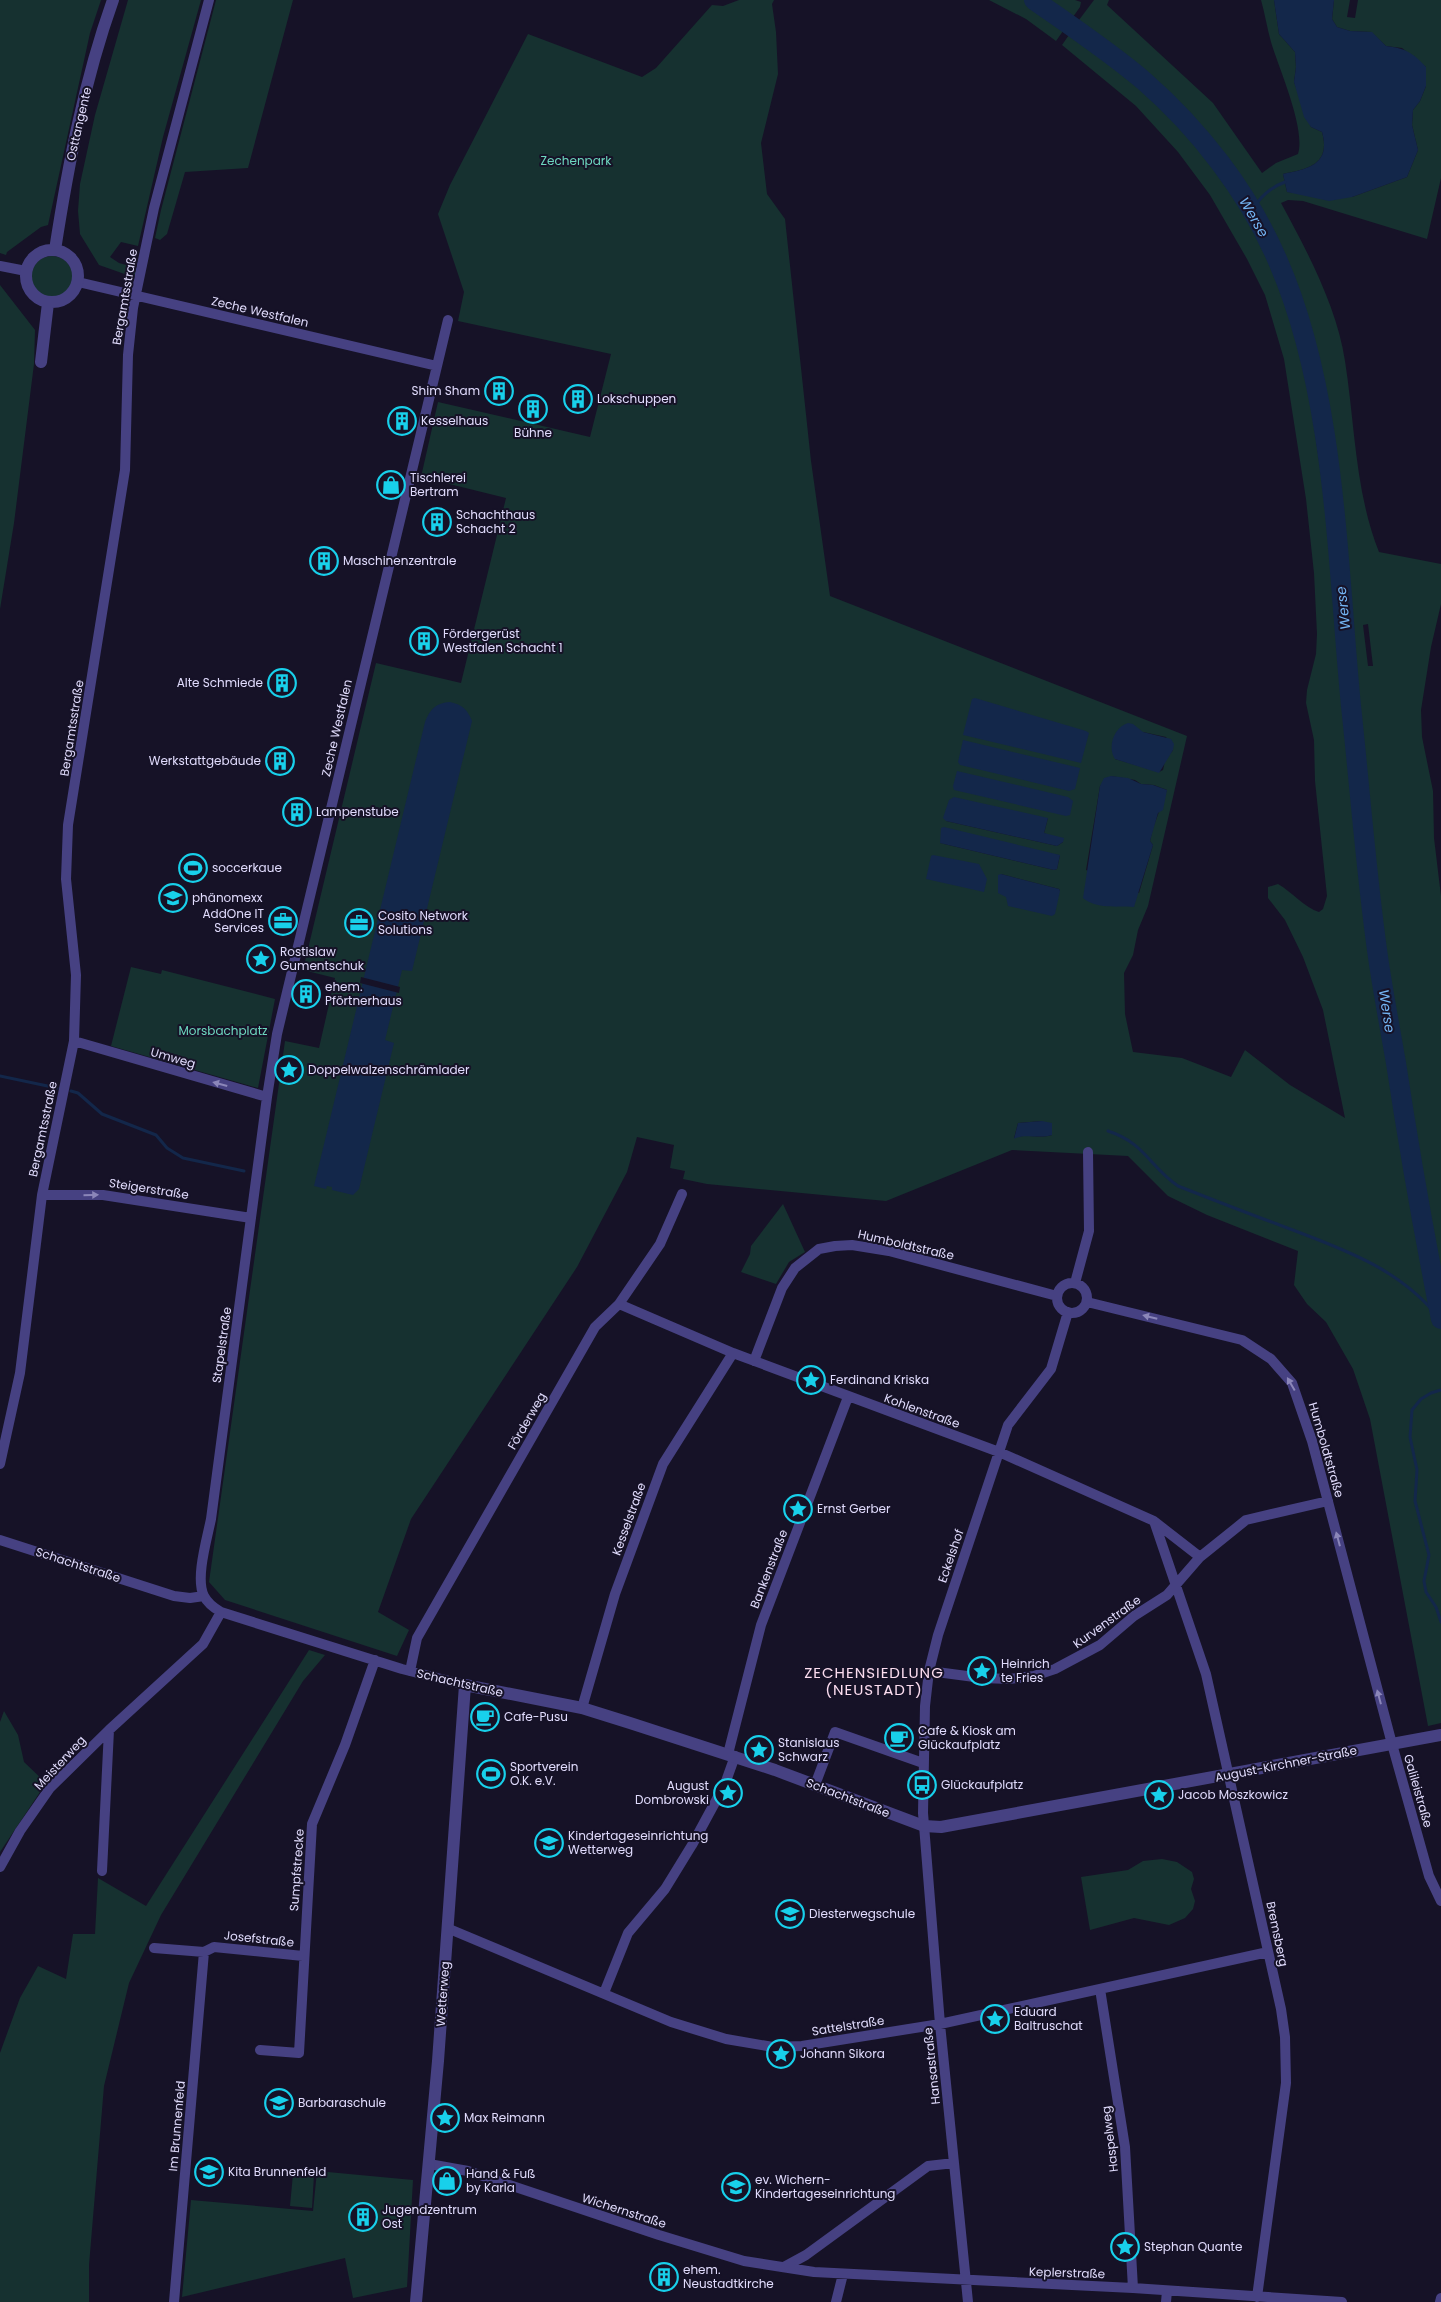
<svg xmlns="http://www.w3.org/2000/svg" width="1441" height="2302" font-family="Poppins,sans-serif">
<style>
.green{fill:#163130;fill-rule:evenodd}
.water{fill:#13274a}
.pier{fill:#161227}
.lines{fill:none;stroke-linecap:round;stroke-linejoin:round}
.stream{stroke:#13274a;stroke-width:3}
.river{stroke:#13274a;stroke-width:20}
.minor{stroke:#464182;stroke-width:10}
.tertiary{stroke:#464182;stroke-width:12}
.oneway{fill:#8b86b9}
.labels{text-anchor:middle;stroke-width:4;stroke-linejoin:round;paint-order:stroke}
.street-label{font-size:12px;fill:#e0dbfc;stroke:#161227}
.park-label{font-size:12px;fill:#6dd7bf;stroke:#161227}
.poi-label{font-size:12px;fill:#e0dbfc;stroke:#161227;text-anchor:start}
.water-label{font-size:14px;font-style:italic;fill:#73b4f3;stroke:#161227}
.quarter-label{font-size:15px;letter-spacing:1px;fill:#fcddf0;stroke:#161227}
</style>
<rect width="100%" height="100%" fill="#161227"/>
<path class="green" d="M0,0H101L90,33L48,225L41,227L7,252L6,255L0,253Z
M128,0H201L163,137L138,246L121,242L110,257L119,263L137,268L136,278L99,265L80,234L78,211L80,184L95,115Z
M216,0H293L248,168L185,172L167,234L160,240L155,238L161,210Z
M739,0H774L772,4L776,32L778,74L761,143L767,194L785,219L811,461L830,596L1187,736L1148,906L1138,930L1133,955L1124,973L1125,1014L1133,1052L1182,1058L1231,1077L1245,1050L1290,1085L1345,1118L1323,1010L1303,957L1285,920L1268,898V887L1278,884C1292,892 1305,908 1319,912L1323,909L1327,896L1315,781L1314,740L1306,703L1307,690L1316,654L1317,634L1314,573L1306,499L1284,359L1265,295L1247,259L1210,195L1178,152L1136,106L1062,45L1071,32C1169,97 1258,197 1291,311C1303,351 1309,392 1315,433C1327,513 1336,593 1343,673H1353L1333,457L1317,357L1301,305L1282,255L1226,162L1191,119L1147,76L1076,24L1094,0H1109L1107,5L1213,103L1262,173L1276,163L1298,154C1306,129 1279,69 1271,42C1267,28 1265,14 1261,0H1274L1279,34L1295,52L1296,67L1294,82L1311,127L1322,132C1331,164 1309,169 1283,174L1287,192L1352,197L1407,177L1418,150L1412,125L1413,110L1420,101L1426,86V67L1402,48L1386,46L1371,32L1350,31L1337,27L1332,19L1334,0H1350L1347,17L1355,18L1358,0H1441V178L1427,239L1303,201L1288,200L1281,203C1307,251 1337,307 1345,361C1355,425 1355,492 1379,552L1441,564V604L1431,647L1421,710L1422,737L1433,791L1434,838L1441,896V1723L1428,1726L1370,1419L1353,1369L1326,1322L1307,1304L1294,1285L1298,1251L1207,1215L1168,1196L1128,1156L1012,1150L886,1201L707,1184L683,1179L685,1171L670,1168L674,1145L637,1137L627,1172L577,1267L411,1519L378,1612L409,1630L397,1656L225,1600L209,1582L285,1041L319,1048L335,978L303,970L376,663L461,683L506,498L421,477L438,402L590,437L611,354L458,321L464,292L438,214L450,185L528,34L642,77L656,68L712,5L723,6ZM1368,624L1373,666H1368L1363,625ZM1143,732L1166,737L1173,750L1165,761L1163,770L1159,772L1115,759ZM1111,776L1135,780L1141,784L1154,785L1167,790L1153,828L1150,841L1153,845L1139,893L1086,870L1100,786ZM1048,818L1044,833L1063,842L1057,846L946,821ZM940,843L1059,855H1060L1057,869L1054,870ZM1001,874L1059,889L1060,891L1007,897L1004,894ZM1042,1121L1052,1135C1039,1139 1025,1133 1014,1138L1018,1123Z
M989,0H1075L1081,2L1080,7L1056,41L1026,19Z
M31 277a21 21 0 1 1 42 0a21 21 0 1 1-42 0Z
M0,285L35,330L34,364L14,523L0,609Z
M131,967L161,974L162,970L275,999L258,1088L111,1046Z
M783,1204L805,1252L789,1262L776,1284L741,1272L750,1254L751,1246Z
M309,1650L325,1655L303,1681L161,1915L129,1983L104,2086L89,2265V2302H0V2053L20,1998L38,1966L66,1979L73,1934H95L98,1878L146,1906Z
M4,1711L18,1735L24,1762L46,1783L0,1852V1722Z
M1162,1859L1177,1862L1192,1872L1194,1879L1191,1889L1195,1901L1193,1909L1185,1918L1169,1925L1134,1918L1090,1930L1081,1877L1128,1870L1143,1861Z
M317,2171L413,2180L407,2287L353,2298L345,2258L182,2297L191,2200L313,2211Z
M293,2174L314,2175L312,2208L290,2206Z"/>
<path class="water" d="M1274,0H1334L1332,19L1337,27L1350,31L1372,32L1386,46C1405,48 1413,53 1426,67V86L1420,101L1413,110L1412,125L1418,150L1407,177L1352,197L1329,201L1287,192L1283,174C1309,169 1331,164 1322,132L1311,127L1304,117L1294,82L1296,67L1295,52L1279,34Z
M975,698L1086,731L1089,733L1081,763L963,735L972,699Z
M450,702C463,705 467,709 472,721L412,971L402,970L385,1040L394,1043L359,1189L353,1195L332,1190V1187L327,1186L326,1189L314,1186L425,722C430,709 436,703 450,702Z
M1128,723L1133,724L1143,732L1171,739L1174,744L1173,750L1159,773L1115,759C1107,747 1114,727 1128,723Z
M963,740L1080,768L1075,789L1069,791L960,765L958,762Z
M957,771L1068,797L1073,801L1070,815L1066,816L954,790L953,786Z
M1111,776L1128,778L1141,784L1153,785L1167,790L1163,810L1158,813L1150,841L1153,845L1134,907C1117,906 1096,909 1083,898L1100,786L1104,778Z
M954,797L1048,818L1044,833L1064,838L1063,842L1057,846L946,821L943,818L949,800Z
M944,827L1060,855L1057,869L1054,870L940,843L941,828Z
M933,855L979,864L987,879L984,892L926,879L931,856Z
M1001,874L1059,889L1060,891L1055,914L1052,916L1008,906L1006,897L998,893V875Z
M1042,1121L1052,1123V1135C1040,1139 1024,1133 1014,1139L1018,1123Z"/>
<path class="pier" d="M361,977L400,987L399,993L360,983Z"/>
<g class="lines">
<path class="stream" d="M1252,212C1258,198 1271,187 1285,182
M0,1076L57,1088
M71,1091L78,1093L102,1114L156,1135L167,1148L183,1158L244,1171
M1108,1131C1145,1143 1149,1166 1178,1186C1211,1199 1244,1212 1277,1224C1337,1247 1401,1267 1441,1321
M1441,1390L1431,1393L1421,1399L1412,1410L1410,1437L1417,1470L1415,1501L1429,1555L1424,1581L1426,1592L1436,1607L1441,1622"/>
<path class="river" d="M1034,0C1071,26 1110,52 1144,81C1199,129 1248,192 1277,259C1336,392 1337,562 1351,706C1360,789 1366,873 1378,957C1383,992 1390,1028 1396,1063C1409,1149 1424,1234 1441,1319"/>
<path class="minor" d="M0,266L26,271
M78,282L437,366L277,1034L267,1097L211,1519C207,1539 195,1579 204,1596C208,1604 214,1608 221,1612L402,1669L465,1685
M437,366L448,320
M74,1041L267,1097
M42,1195H103L251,1218
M1075,1283L1089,1231L1088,1152
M1057 1298a15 15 0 1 1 30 0a15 15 0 1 1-30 0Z
M1087,1302L1242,1340L1271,1359L1292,1383L1312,1441L1392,1744L1429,1876L1441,1901
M619,1304L733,1353L999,1452L1154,1521L1206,1674L1281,2009L1285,2037L1286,2083L1257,2297
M754,1361L782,1288L795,1268L819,1249L835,1246L852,1245L889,1251L1057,1296
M0,1464L20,1373L42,1195L74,1041L76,975L66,879L68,825L125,470L128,355L133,308L154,208L209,0
M1155,1522L1200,1557
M0,1540L174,1596L190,1598L204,1596
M410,1671L417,1638L595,1327L619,1304L660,1244L682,1194
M929,1671L982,1678L1009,1679L1034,1676L1055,1669L1100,1645L1134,1616L1167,1595L1200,1557L1246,1520L1328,1501
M582,1708L615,1594L663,1464L733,1353
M728,1754L761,1625L848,1397
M815,1785L835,1732L923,1763
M0,1867L20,1831L50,1788L109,1730L203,1644L221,1612
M102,1871L109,1730
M447,1928L671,2022L726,2039L773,2047L802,2046L940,2024L1268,1952
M154,1948L204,1952L214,1947L303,1956
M1100,1989L1125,2147L1133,2288
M604,1993L628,1933L665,1889L692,1845L725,1784L735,1756
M260,2050L299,2053L312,1824L345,1745L375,1660
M429,2164L468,2171L659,2235L744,2261L814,2272L1133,2288L1342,2302
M784,2267L806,2255L928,2166L954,2163
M174,2302L204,1952
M836,2302L843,2274
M968,2302L940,2024L923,1813L925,1706L929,1671L938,1635L1008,1425L1051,1369L1068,1312
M1166,2302L1167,2291
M1440,2302L1441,2298"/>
<path class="tertiary" d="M26 276a26 26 0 1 1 52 0a26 26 0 1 1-52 0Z
M55,250C68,166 84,81 113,0
M41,362L48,303
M416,2302L438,2061L465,1685L582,1708L630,1723L775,1770L924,1826L941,1827L1441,1735"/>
</g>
<defs><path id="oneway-solid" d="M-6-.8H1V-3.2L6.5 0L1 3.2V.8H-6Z" transform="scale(1.25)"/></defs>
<g class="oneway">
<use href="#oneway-solid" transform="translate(220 1084) rotate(-165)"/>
<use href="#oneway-solid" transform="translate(91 1195) rotate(-1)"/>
<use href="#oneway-solid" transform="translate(1150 1317) rotate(-166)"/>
<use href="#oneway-solid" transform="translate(1291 1384) rotate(-120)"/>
<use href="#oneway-solid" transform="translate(1338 1539) rotate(-105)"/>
<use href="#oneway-solid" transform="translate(1379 1697) rotate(-105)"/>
</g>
<defs>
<symbol id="building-ring" viewBox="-11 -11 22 22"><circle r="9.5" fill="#161227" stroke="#18d0eb" stroke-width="1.5"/><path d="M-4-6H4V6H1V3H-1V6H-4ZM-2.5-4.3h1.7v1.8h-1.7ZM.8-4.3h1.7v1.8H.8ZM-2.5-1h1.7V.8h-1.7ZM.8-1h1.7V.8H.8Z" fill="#18d0eb"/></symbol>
<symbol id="shop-ring" viewBox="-11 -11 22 22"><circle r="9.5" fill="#161227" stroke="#18d0eb" stroke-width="1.5"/><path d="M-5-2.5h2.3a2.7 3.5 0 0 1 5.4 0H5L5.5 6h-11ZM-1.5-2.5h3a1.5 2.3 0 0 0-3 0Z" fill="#18d0eb"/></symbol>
<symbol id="stadium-ring" viewBox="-11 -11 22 22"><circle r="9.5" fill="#161227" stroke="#18d0eb" stroke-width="1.5"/><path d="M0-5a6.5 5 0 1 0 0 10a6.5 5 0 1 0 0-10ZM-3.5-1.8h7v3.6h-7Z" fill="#18d0eb"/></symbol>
<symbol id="school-ring" viewBox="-11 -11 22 22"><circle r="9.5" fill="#161227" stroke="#18d0eb" stroke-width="1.5"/><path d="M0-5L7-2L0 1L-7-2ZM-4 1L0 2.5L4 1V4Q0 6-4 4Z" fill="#18d0eb"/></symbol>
<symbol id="office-ring" viewBox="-11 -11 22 22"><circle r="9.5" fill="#161227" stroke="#18d0eb" stroke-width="1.5"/><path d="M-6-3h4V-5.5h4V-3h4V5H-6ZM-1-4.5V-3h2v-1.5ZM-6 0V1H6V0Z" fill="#18d0eb"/></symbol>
<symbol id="sight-ring" viewBox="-11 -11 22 22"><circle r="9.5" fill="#161227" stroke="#18d0eb" stroke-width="1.5"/><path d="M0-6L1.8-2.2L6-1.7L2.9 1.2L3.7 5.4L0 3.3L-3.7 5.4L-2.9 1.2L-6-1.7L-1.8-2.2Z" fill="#18d0eb"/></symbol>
<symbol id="cafe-ring" viewBox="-11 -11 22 22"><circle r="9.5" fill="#161227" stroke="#18d0eb" stroke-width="1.5"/><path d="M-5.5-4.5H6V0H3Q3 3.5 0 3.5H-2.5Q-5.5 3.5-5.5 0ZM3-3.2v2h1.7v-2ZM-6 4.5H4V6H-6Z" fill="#18d0eb"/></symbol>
<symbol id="bus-ring" viewBox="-11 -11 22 22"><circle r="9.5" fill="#161227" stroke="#18d0eb" stroke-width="1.5"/><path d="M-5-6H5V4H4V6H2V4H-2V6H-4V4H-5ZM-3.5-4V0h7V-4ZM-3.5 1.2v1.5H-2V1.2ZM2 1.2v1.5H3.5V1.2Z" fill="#18d0eb"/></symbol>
</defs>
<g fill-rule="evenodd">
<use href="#building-ring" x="483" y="375" width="32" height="32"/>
<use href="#building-ring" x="562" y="383" width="32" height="32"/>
<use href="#building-ring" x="517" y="393" width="32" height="32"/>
<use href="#building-ring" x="386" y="405" width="32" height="32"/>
<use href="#shop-ring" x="375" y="469" width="32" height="32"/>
<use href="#building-ring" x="421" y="506" width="32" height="32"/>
<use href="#building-ring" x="308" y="545" width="32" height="32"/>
<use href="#building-ring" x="408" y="625" width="32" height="32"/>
<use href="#building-ring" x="266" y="667" width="32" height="32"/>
<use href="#building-ring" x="264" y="745" width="32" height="32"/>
<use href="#building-ring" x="281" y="796" width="32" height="32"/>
<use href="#stadium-ring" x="177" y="852" width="32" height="32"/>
<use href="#school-ring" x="157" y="882" width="32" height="32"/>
<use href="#office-ring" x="267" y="905" width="32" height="32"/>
<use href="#office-ring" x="343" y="907" width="32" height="32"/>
<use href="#sight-ring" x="245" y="943" width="32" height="32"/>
<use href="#building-ring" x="290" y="978" width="32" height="32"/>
<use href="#sight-ring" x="273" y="1054" width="32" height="32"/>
<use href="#sight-ring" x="795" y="1364" width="32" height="32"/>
<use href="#sight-ring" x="782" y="1493" width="32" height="32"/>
<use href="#sight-ring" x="966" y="1655" width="32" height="32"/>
<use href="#cafe-ring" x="469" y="1701" width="32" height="32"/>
<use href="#cafe-ring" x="883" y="1722" width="32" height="32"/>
<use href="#sight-ring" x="743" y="1734" width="32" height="32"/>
<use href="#stadium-ring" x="475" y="1758" width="32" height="32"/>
<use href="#bus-ring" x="906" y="1769" width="32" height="32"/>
<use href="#sight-ring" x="712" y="1777" width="32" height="32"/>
<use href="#sight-ring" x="1143" y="1779" width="32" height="32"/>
<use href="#school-ring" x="533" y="1827" width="32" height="32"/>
<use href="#school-ring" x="774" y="1898" width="32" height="32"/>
<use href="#sight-ring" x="979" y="2003" width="32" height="32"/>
<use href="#sight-ring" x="765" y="2038" width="32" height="32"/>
<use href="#school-ring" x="263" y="2087" width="32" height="32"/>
<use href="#sight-ring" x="429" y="2102" width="32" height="32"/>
<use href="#school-ring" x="193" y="2156" width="32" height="32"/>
<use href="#shop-ring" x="431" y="2165" width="32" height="32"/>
<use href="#school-ring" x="720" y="2171" width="32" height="32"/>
<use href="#building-ring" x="347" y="2201" width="32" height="32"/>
<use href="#sight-ring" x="1109" y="2231" width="32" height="32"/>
<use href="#building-ring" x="648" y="2261" width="32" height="32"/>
</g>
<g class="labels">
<g class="street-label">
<text transform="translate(79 124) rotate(-77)" y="4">Osttangente</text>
<text transform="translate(125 297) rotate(-80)" y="4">Bergamtsstraße</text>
<text transform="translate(260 312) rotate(13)" y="4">Zeche Westfalen</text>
<text transform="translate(72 728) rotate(-81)" y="4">Bergamtsstraße</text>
<text transform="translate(337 728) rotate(-77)" y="4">Zeche Westfalen</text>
<text transform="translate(173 1058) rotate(16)" y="4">Umweg</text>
<text transform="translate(43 1129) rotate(-78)" y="4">Bergamtsstraße</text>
<text transform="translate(149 1189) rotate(9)" y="4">Steigerstraße</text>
<text transform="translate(906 1245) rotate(13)" y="4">Humboldtstraße</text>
<text transform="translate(222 1345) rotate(-82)" y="4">Stapelstraße</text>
<text transform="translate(922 1411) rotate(20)" y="4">Kohlenstraße</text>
<text transform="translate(527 1421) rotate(-60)" y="4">Förderweg</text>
<text transform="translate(1326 1450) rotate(74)" y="4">Humboldtstraße</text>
<text transform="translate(629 1519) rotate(-70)" y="4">Kesselstraße</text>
<text transform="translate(951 1556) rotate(-71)" y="4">Eckelshof</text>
<text transform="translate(78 1565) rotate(18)" y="4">Schachtstraße</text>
<text transform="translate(769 1569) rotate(-69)" y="4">Bankenstraße</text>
<text transform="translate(1107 1622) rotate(-36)" y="4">Kurvenstraße</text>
<text transform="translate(460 1683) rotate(13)" y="4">Schachtstraße</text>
<text transform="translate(60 1763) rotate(-47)" y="4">Meisterweg</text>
<text transform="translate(1286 1764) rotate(-11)" y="4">August-Kirchner-Straße</text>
<text transform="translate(1418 1791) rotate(74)" y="4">Galileistraße</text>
<text transform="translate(848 1798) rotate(21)" y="4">Schachtstraße</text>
<text transform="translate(297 1870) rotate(-86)" y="4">Sumpfstrecke</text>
<text transform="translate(1277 1934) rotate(78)" y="4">Bremsberg</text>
<text transform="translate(259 1939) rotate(6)" y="4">Josefstraße</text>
<text transform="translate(443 1994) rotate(-86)" y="4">Wetterweg</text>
<text transform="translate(848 2026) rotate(-9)" y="4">Sattelstraße</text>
<text transform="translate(932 2066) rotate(-96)" y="4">Hansastraße</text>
<text transform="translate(177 2126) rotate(-85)" y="4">Im Brunnenfeld</text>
<text transform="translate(1110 2139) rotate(-97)" y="4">Haspelweg</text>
<text transform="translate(624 2211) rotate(18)" y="4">Wichernstraße</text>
<text transform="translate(1067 2273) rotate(2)" y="4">Keplerstraße</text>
</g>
<g class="park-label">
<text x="576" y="165">Zechenpark</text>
<text x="223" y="1035">Morsbachplatz</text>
</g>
<g class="poi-label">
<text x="480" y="395" text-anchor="end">Shim Sham</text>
<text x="597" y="403">Lokschuppen</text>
<text x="421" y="425">Kesselhaus</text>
<text x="533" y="437" text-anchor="middle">Bühne</text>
<text x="410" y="482">Tischlerei<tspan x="410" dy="14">Bertram</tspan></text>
<text x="456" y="519">Schachthaus<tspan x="456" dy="14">Schacht 2</tspan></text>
<text x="343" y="565">Maschinenzentrale</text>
<text x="443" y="638">Fördergerüst<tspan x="443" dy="14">Westfalen Schacht 1</tspan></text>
<text x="263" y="687" text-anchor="end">Alte Schmiede</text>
<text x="261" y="765" text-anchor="end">Werkstattgebäude</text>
<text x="316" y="816">Lampenstube</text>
<text x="212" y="872">soccerkaue</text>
<text x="192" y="902">phänomexx</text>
<text x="264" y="918" text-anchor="end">AddOne IT<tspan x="264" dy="14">Services</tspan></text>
<text x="378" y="920">Cosito Network<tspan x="378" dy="14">Solutions</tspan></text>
<text x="280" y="956">Rostislaw<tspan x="280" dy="14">Gumentschuk</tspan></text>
<text x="325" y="991">ehem.<tspan x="325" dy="14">Pförtnerhaus</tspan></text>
<text x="308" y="1074">Doppelwalzenschrämlader</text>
<text x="830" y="1384">Ferdinand Kriska</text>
<text x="817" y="1513">Ernst Gerber</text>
<text x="1001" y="1668">Heinrich<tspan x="1001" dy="14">te Fries</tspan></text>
<text x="504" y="1721">Cafe-Pusu</text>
<text x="918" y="1735">Cafe &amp; Kiosk am<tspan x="918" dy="14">Glückaufplatz</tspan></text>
<text x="778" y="1747">Stanislaus<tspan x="778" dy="14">Schwarz</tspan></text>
<text x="510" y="1771">Sportverein<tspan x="510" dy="14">O.K. e.V.</tspan></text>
<text x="941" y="1789">Glückaufplatz</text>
<text x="709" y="1790" text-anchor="end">August<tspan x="709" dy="14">Dombrowski</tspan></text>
<text x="1178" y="1799">Jacob Moszkowicz</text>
<text x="568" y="1840">Kindertageseinrichtung<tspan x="568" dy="14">Wetterweg</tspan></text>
<text x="809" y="1918">Diesterwegschule</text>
<text x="1014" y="2016">Eduard<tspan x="1014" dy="14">Baltruschat</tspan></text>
<text x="800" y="2058">Johann Sikora</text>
<text x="298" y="2107">Barbaraschule</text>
<text x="464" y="2122">Max Reimann</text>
<text x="228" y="2176">Kita Brunnenfeld</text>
<text x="466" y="2178">Hand &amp; Fuß<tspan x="466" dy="14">by Karla</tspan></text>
<text x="755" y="2184">ev. Wichern-<tspan x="755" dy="14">Kindertageseinrichtung</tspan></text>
<text x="382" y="2214">Jugendzentrum<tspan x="382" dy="14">Ost</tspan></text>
<text x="1144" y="2251">Stephan Quante</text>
<text x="683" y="2274">ehem.<tspan x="683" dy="14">Neustadtkirche</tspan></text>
</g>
<g class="water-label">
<text transform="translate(1254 217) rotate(60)" y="5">Werse</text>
<text transform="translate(1343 608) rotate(-96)" y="5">Werse</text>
<text transform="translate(1387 1011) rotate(81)" y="5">Werse</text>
</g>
<g class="quarter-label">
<text x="874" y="1678">ZECHENSIEDLUNG<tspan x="874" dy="17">(NEUSTADT)</tspan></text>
</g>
</g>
</svg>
